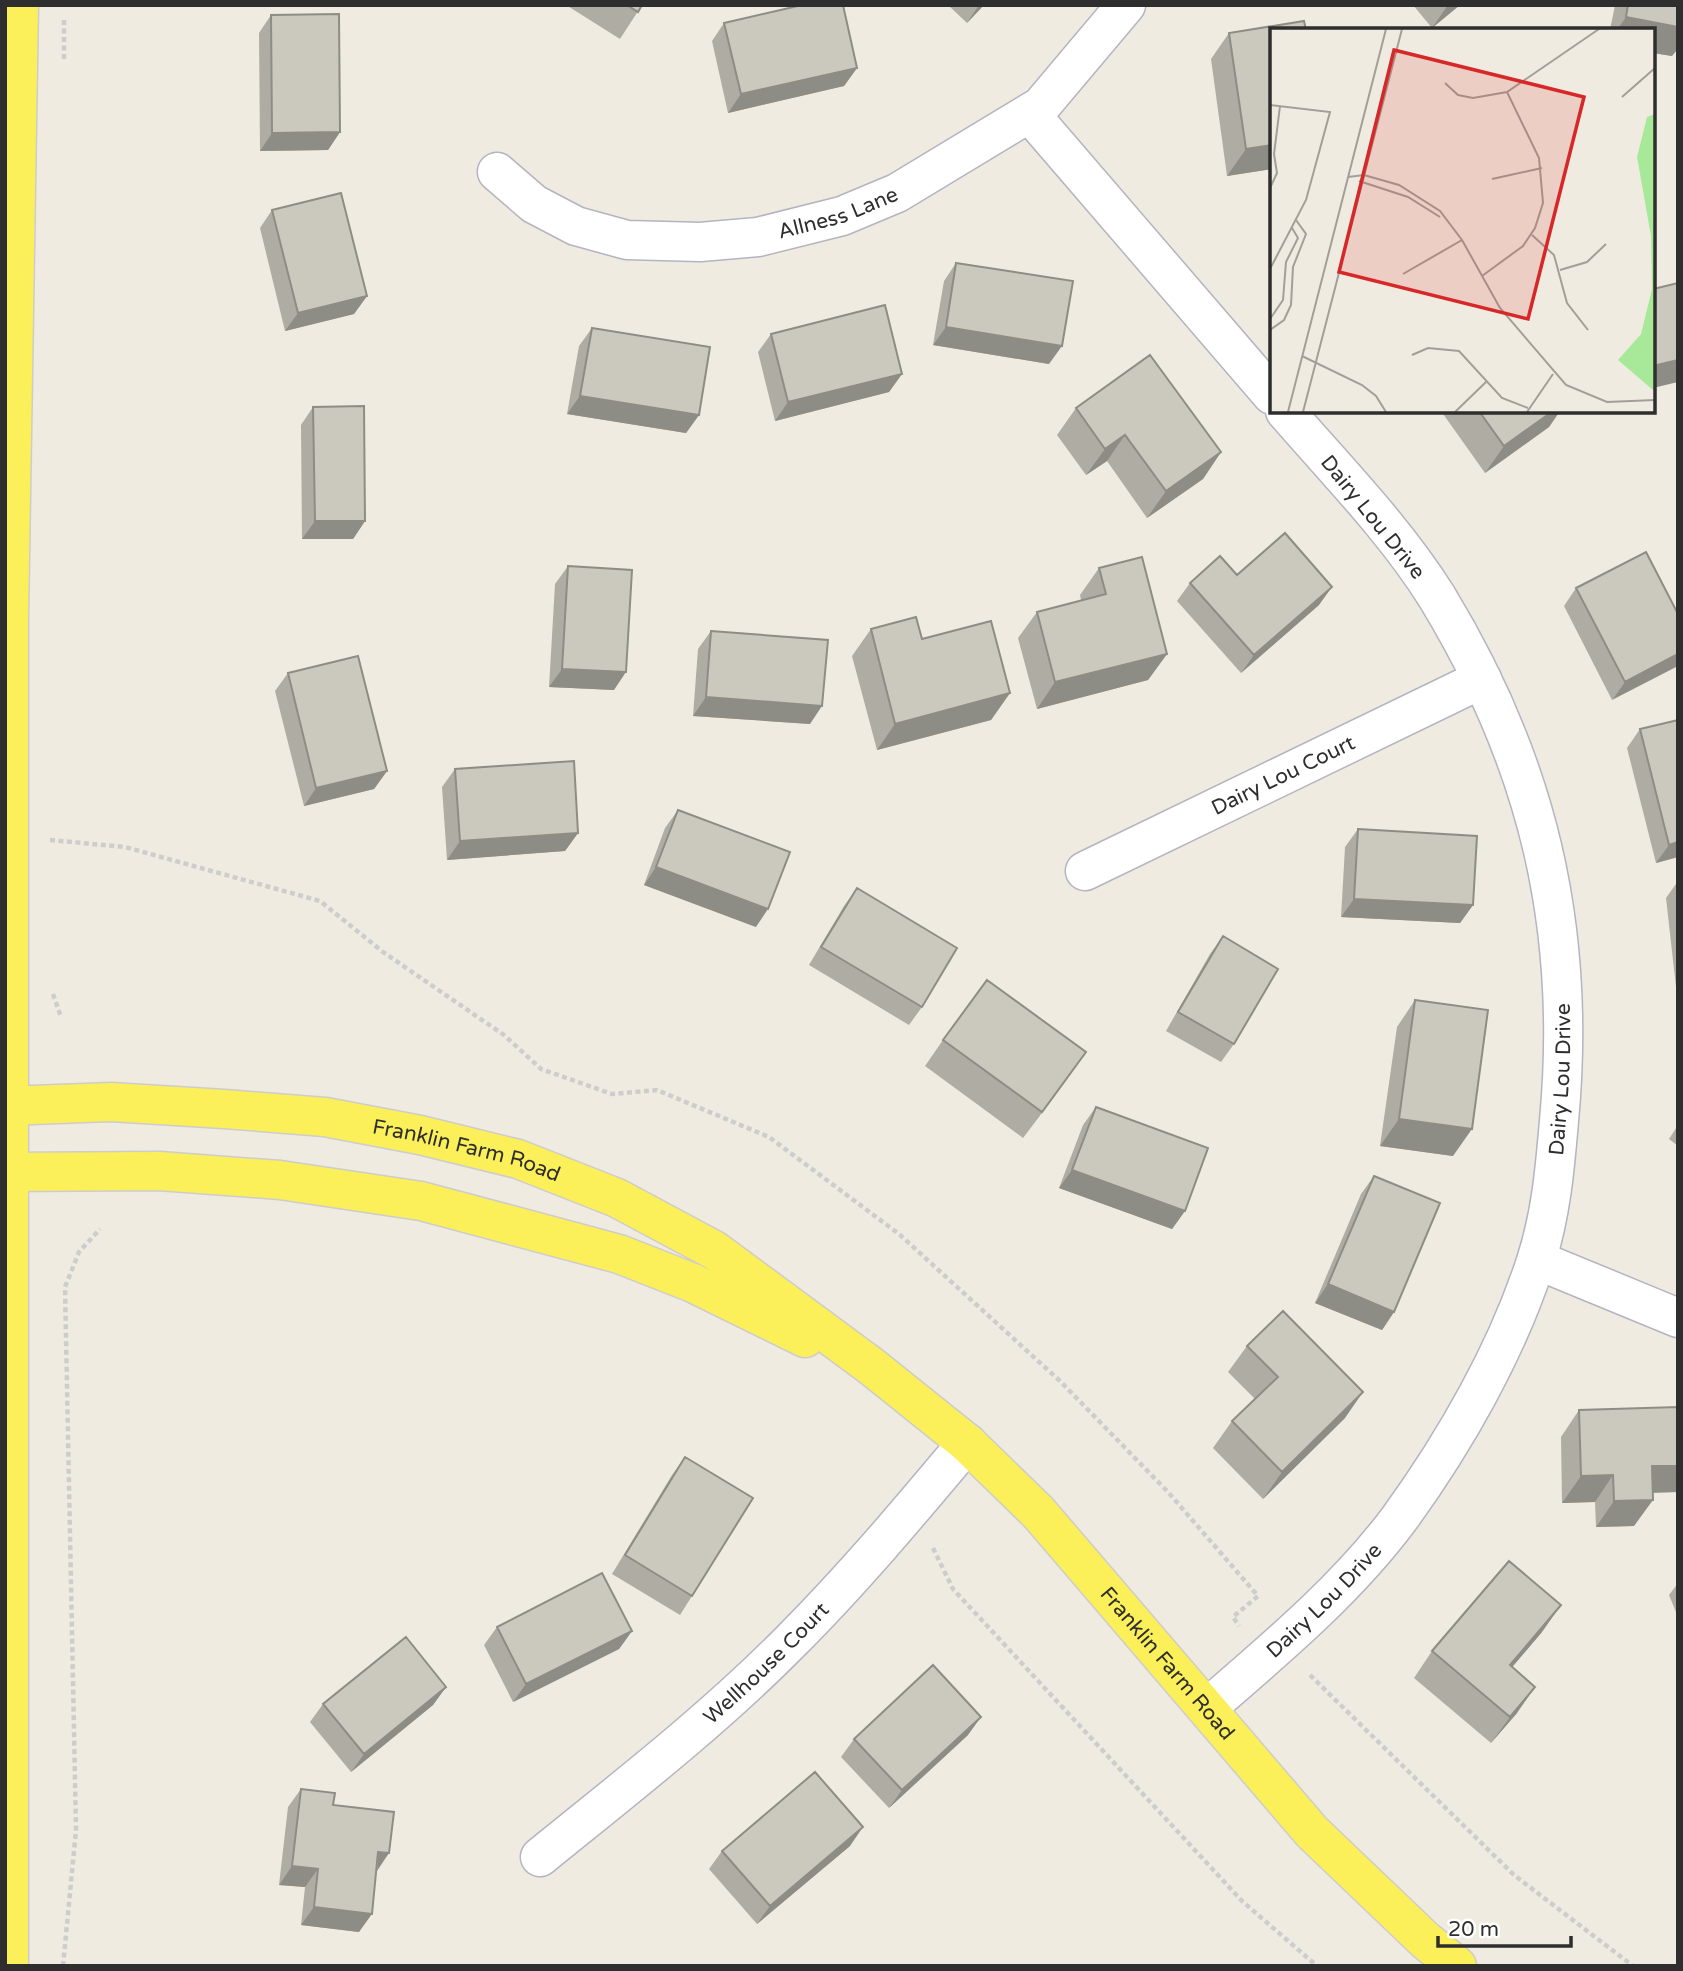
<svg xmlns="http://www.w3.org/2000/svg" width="1683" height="1971" font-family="'Varela Round',sans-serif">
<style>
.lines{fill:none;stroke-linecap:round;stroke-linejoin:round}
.minor-casing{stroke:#b4b4c2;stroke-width:41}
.major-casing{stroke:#cdcdcd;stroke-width:41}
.path{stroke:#cdcdcd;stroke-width:4.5;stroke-dasharray:5 3.5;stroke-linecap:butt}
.minor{stroke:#fff;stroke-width:38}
.major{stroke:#fbef5a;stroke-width:38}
.wall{fill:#afada3}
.shaded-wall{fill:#8e8d85}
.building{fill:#cbc9be;stroke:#8e8d85;stroke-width:2}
.labels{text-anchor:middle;stroke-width:5;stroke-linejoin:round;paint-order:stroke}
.street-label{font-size:21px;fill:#2e2e2e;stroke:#fff}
.inset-road{fill:none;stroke:#a29f99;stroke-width:2}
.view{fill:#d62828;fill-opacity:0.15;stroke:#d62828;stroke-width:3.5}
.inset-edge{fill:none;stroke:#2e2e2e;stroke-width:3.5}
</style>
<rect width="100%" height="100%" fill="#f0ebe0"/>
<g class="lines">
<defs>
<g id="minor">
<path d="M1030,114L1272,395"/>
<path id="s1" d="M497,172L534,204L576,226L627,240L700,242L758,237L842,216L897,193L1041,106L1126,5"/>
<path id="s2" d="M1085,871L1482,679"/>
<path d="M1537,1260L1678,1318"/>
<path id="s3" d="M1207,1708C1274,1650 1346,1590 1399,1519C1455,1442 1507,1351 1536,1261C1551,1215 1555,1168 1559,1121C1577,928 1538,763 1437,597C1395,530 1337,471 1285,411"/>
<path id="s4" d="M540,1857C625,1788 713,1720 790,1642C853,1579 910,1511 967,1443"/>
</g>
<g id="major">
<path id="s5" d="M5,1106L111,1102L224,1109L325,1117L420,1135L518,1159L617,1198L714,1250L871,1366L967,1443L1038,1512L1312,1832L1425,1940L1457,1966"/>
<path d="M5,1172L159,1171L280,1180L421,1201L619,1254L693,1283L805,1338"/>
<path d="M9,1966V619L19,5"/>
</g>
</defs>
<use href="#minor" class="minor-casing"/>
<use href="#major" class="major-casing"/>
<path class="path" d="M64,59V19
M50,840L125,847L320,901L383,952L504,1035L541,1069L612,1094L657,1090L769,1137L899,1234L1060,1381L1168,1492L1258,1596L1233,1617L1239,1626
M53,994L61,1017
M933,1548L953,1589L1242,1901L1317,1966
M1310,1675L1514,1875L1633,1966
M63,1966L76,1830L65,1287L79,1252L100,1229"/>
<use href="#minor" class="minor"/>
<use href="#major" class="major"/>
</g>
<path class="wall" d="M566,5H642L620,39Z
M948,5H984L967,23Z
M1413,5H1460L1432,28Z
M1615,5H1678L1672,56L1653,53V30H1610Z
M271,15L340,132L328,150L260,151L259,33Z
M724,23L857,68L844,86L728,113L712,41Z
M1229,33L1272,169L1227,176L1211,59Z
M272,210L367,296L354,314L285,331L260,228Z
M956,263L1049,364L933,345L944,281Z
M592,328L699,415L686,433L567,414L579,346Z
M771,334L902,374L889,392L775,421L758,352Z
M313,407L365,521L353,539H302L301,425Z
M1076,408L1221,452L1203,479L1147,518L1107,461L1086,475L1057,435Z
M1441,411H1560L1549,427L1485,473Z
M568,566L614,690L549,687L555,584Z
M1099,568L1167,654L1148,680L1037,709L1018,638L1037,612L1081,600L1080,595Z
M1237,575L1319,605L1241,673L1177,601L1190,583Z
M1576,588L1678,614L1612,700L1564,606Z
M871,629L922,639L1010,693L991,720L877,750L852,656Z
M711,631L810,724L693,716L698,649Z
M288,673L387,771L374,789L304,806L275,691Z
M1678,720V857L1656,863L1627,748L1640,729Z
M455,769L578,833L565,851L447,860L442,787Z
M678,810L756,927L644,885L665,828Z
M1358,829L1473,905L1460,923L1341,917L1345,847Z
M1678,881V1005L1666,898Z
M857,888L922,1007L909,1025L809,965L844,906Z
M1223,936L1234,1044L1221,1062L1166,1031L1210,954Z
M1415,1000L1453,1156L1380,1146L1397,1027Z
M943,1040L1067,1079L1023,1138L925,1066Z
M1096,1107L1185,1211L1172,1229L1059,1188L1083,1125Z
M1678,1125V1146L1669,1139Z
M1374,1176L1394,1312L1382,1330L1315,1303L1361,1194Z
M1247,1346L1345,1418L1263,1499L1213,1448L1232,1421L1255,1399L1228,1372Z
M1678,1407V1492L1652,1493L1634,1526L1596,1527L1595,1502L1562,1503L1561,1437L1579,1410Z
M685,1457L692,1596L680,1615L612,1574L672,1475Z
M1678,1583V1617L1669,1595Z
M497,1627L632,1631L619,1649L513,1702L484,1645Z
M1542,1632L1512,1667L1517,1713L1491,1743L1414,1678L1432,1651Z
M446,1687L433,1705L351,1772L310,1722L323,1704Z
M968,1735L889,1808L841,1757L854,1739Z
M301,1789L333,1805L376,1871L359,1932L301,1925L305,1887L279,1885L288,1807Z
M850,1846L757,1924L709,1869L722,1851Z"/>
<path class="shaded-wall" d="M979,5H984L967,23Z
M1448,5H1460L1432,28Z
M1626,17L1678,27V49L1672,56L1653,53V30H1617Z
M857,68L844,86L728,113L741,94Z
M340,132L328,150L260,151L272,133Z
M1272,145V169L1227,176L1246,149Z
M367,296L354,314L285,331L298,313Z
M946,327L1062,346L1049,364L933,345Z
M1678,360V382L1653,388V366Z
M902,374L889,392L775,421L788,402Z
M580,396L699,415L686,433L567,414Z
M1553,411H1560L1549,427L1485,473L1504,446Z
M1125,435L1107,461L1086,475L1105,449Z
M1221,452L1203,479L1147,518L1166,491Z
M315,521H365L353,539H302Z
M1332,587L1319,605L1241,673L1254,655Z
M1167,654L1148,680L1037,709L1055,682Z
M1678,654V666L1612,700L1625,682Z
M562,669L626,672L614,690L549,687Z
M1010,693L991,720L877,750L895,724Z
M706,697L822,706L810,724L693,716Z
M387,771L374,789L304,806L316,788Z
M578,833L565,851L447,860L460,841Z
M1678,842V857L1656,863L1669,845Z
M656,867L768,909L756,927L644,885Z
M1354,899L1473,905L1460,923L1341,917Z
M1086,1052L1067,1079L1023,1138L1042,1112Z
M1399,1119L1472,1129L1453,1156L1380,1146Z
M1072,1170L1185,1211L1172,1229L1059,1188Z
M1328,1284L1394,1312L1382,1330L1315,1303Z
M1363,1392L1345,1418L1263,1499L1282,1472Z
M1652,1466H1678V1492L1633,1493Z
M1613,1475L1595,1502L1562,1503L1581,1476Z
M1653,1500L1634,1526L1596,1527L1614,1501Z
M1561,1605L1542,1632L1491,1692L1510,1665Z
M632,1631L619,1649L513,1702L526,1684Z
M446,1687L433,1705L351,1772L364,1754Z
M1535,1687L1517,1713L1491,1743L1510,1717Z
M981,1717L968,1735L889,1808L902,1790Z
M863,1827L850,1846L757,1924L770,1906Z
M378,1852L389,1853L377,1871Z
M292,1866L318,1869L305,1887L279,1885Z
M314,1907L372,1914L359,1932L301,1925Z"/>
<path class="building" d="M627,5H642L638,12Z
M802,5H843L857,68L741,94L724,23Z
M1628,5H1678V27L1626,17Z
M339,14L340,132L272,133L271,15Z
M1304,21L1306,30H1272V145L1246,149L1229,33Z
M341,193L367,296L298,313L272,210Z
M956,263L1073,281L1062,346L946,327Z
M1678,283V360L1653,366V289Z
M885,305L902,374L788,402L771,334Z
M592,328L710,347L699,415L580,396Z
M1150,355L1221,452L1166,491L1125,435L1105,449L1076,408Z
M364,406L365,521H315L313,407Z
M1479,411H1553L1504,446Z
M1285,533L1332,587L1254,655L1190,583L1220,556L1237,575Z
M1646,552L1678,614V654L1625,682L1576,588Z
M1142,557L1167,654L1055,682L1037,612L1106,594L1099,568Z
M568,566L632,570L626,672L562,669Z
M916,617L922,639L991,621L1010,693L895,724L871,629Z
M711,631L828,640L822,706L706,697Z
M358,656L387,771L316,788L288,673Z
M1678,720V842L1669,845L1640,729Z
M574,761L578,833L460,841L455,769Z
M678,810L790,852L768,909L656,867Z
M1358,829L1477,836L1473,905L1354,899Z
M857,888L957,948L922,1007L821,947Z
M1223,936L1278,969L1234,1044L1178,1012Z
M987,980L1086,1052L1042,1112L943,1040Z
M1415,1000L1488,1010L1472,1129L1399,1119Z
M1096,1107L1208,1148L1185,1211L1072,1170Z
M1374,1176L1440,1203L1394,1312L1328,1284Z
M1283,1311L1363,1392L1282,1472L1232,1421L1278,1377L1247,1346Z
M1678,1407V1466H1652L1653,1500L1614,1501L1613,1475L1581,1476L1579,1410Z
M685,1457L753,1498L692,1596L625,1555Z
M1509,1561L1561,1605L1510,1665L1535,1687L1510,1717L1432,1651Z
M602,1573L632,1631L526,1684L497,1627Z
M406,1637L446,1687L364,1754L323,1704Z
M933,1665L981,1717L902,1790L854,1739Z
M815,1772L863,1827L770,1906L722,1851Z
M301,1789L335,1793L333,1805L394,1812L389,1853L378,1852L372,1914L314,1907L318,1869L292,1866Z"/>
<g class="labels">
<g class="street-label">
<text dy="7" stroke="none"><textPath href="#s1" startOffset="364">Allness Lane</textPath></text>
<text transform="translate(1373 517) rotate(51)" y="7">Dairy Lou Drive</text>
<text dy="7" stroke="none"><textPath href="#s2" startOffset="220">Dairy Lou Court</textPath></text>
<text dy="7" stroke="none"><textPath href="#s3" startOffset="747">Dairy Lou Drive</textPath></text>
<text dy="7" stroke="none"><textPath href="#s5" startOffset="466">Franklin Farm Road</textPath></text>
<text dy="7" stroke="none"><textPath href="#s3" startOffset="159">Dairy Lou Drive</textPath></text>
<text dy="7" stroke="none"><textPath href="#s4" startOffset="298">Wellhouse Court</textPath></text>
<text dy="7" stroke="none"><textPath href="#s5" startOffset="1351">Franklin Farm Road</textPath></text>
</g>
</g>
<g transform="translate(1270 28)">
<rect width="385" height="385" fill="#f0ebe0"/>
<path d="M385,86V362H383L348,332L371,306L382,261L381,208L367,129L377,89Z" fill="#a7e999"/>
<path class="inset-road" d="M175,55L188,67L203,70L237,64L329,1M352,69L385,40M0,77L60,84L36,172L0,241M78,149L94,147L129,157L170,183L192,212L230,280L296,357L337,374L385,372M222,151L272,140M89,153L138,169L170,189M0,160L7,145L4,126L10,78M262,207L284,227L297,275L318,302M290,242L317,234L336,216M133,246L192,212M212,248L253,218L265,200L273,175L269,130L237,64M0,291L13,272L16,234L28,210L22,200M0,302L14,292L21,277L23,239L36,206L26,192M142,327L158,320L189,323L232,370L258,380M32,328L92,357L106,368L116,384M18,384L116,1M33,384L132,1M185,384L217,353M257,384L283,346"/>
<path class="view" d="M124,22L314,69L258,291L69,244Z"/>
<rect width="385" height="385" class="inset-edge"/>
</g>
<rect width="1683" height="1971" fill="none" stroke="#2e2e2e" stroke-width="14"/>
<path d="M1438 1936v10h133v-10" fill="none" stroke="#2e2e2e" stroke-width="3.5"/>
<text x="1448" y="1936" font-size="21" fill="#2e2e2e" stroke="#ffffff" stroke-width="5" paint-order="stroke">20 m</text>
</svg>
